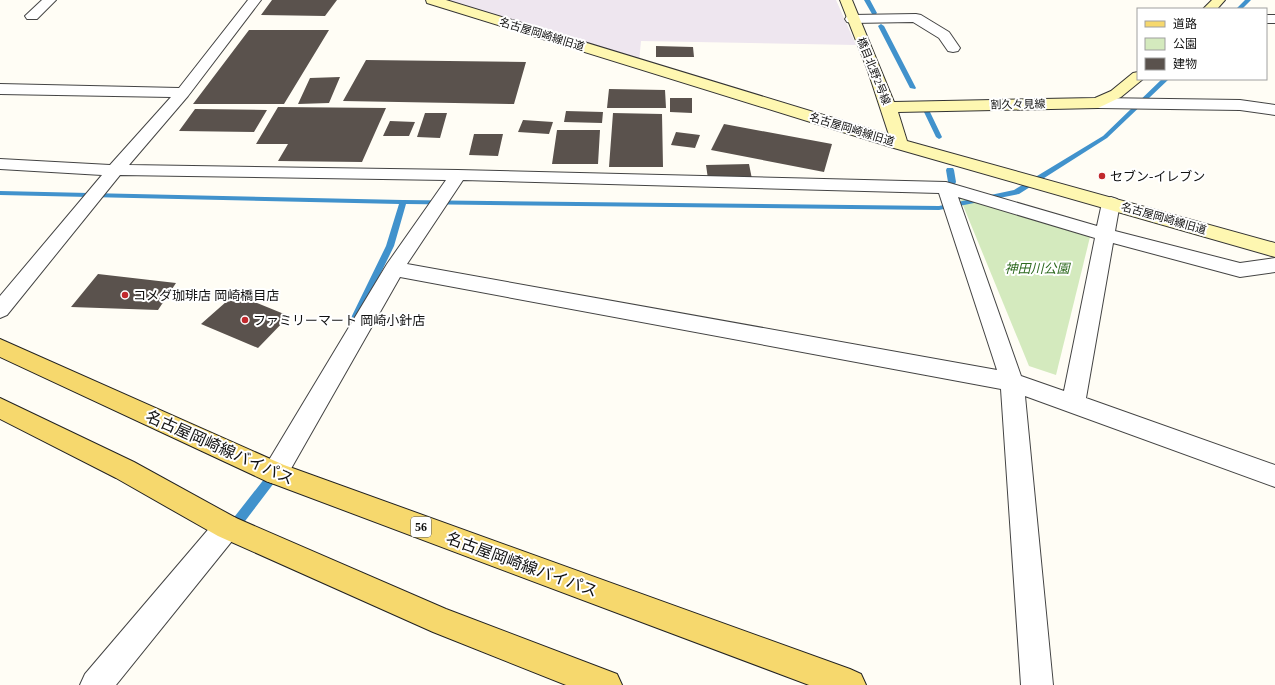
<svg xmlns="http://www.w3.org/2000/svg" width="1275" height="685" font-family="'Times New Roman','Noto Sans JP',serif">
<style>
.industrial{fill:#eee6ef}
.green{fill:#d4eabe}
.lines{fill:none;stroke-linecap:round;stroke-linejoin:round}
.stream{fill:#4192cc;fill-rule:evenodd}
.building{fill:#5a524d}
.street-casing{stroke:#444;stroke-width:2}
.secondary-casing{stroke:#333;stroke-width:2}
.primary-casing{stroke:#222;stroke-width:2}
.street{fill:#fff;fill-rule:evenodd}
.secondary{fill:#fef7b1;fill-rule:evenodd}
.primary{fill:#f6d86d;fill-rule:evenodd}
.poi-dot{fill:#c1292d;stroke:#fff;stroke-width:1.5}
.labels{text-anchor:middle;stroke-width:4;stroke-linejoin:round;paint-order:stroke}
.far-street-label{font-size:11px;fill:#111;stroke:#fff}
.shield{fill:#fff;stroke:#585858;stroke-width:1}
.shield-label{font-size:12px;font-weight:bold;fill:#111}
.poi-label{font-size:13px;fill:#111;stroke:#fff;text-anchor:start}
.park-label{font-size:13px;font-style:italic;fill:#2e6a20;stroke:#fff}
.near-street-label{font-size:16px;fill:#111;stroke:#fff}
</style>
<rect width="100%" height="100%" fill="#fffdf5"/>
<path class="industrial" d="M437,0H836L856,45L641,41L639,62Z"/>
<path class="green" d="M960,198L1090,237L1056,375L1029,366Z"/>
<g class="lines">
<path class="stream" d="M864,0H870L877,13L876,14H872Z
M1245,0H1251L1242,9H1236Z
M881,24L884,26L916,88L915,89L910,88L878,26Z
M1162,79H1169L1107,138L1019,194L939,210L406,204L394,246L355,326L351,329L347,326L386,246L399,204L0,195V191L403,200L939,206L1014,190L1103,136Z
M927,110L930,112L942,137L941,138L939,139L936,137L924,112Z
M947,168H953L954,170L956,182L955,184H952L948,182L946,170Z
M276,467L280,469L281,472L280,475L236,533L232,534L228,533L226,529L228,525L272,469Z"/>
</g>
<path class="building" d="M272,0H337L325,16L261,15Z
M249,30H329L284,104H193Z
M656,46L693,47L694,57H656Z
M366,60L526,62L514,104L343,101Z
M340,77L329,103L298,104L310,78Z
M609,89L665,90L666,108H607Z
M670,98H692V113L670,112Z
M278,107L386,108L362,162L278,161L288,144H256Z
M195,109L267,110L254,132L179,131Z
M566,111L603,112L602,123L564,122Z
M425,113H447L440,138L417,137Z
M613,113L662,114L663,167H609Z
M523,120L553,122L549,134L518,132Z
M390,121L415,122L409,136H383Z
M724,124L832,144L824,172L711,150Z
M557,130H600L598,164H552Z
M676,132L700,135L695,148L671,145Z
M474,134H503L498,156L469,155Z
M749,164L752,179H708L706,165Z
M98,274L176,283L158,310L71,307Z
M235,294L289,316L258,348L201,324Z"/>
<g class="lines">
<defs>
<path id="street" d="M42,0H56L37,19H27L25,16Z
M248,0H261L188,96L129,165L458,170L946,182L1097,226L1102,203L1105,199L1111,197L1117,199L1120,203L1115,231L1240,263L1275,258V272L1240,277L1113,243L1086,398L1275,465V487L1025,396L1053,685H1021L1001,389L400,277L284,481L275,484L266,481L262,473L266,465L387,264L446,180L120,175L7,315L0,318V296L102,175L0,169V159L110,165L171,97L0,94V84L179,88ZM463,180L939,193L997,370L407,264ZM958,197L1095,238L1064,391L1021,376Z
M916,14L921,15L949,32L960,48L958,51L953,52L948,51L939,38L913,22L852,23L847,22L845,19L847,16L852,15Z
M1266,15H1275V23H1266Z
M1098,98L1240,100L1275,105V115L1240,110L1098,108L1092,106L1090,103L1092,100Z
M227,515L236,518L240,527L236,536L116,685H80L85,674L218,518Z"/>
<path id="secondary" d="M426,0H446L889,135L868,71L840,0H852L894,102L1095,98L1111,91L1133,73L1138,72V79H1143L1121,97L1098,108L898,112L907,141L1275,243V257L894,148L427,3Z
M1212,0H1225L1217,9H1203Z"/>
<path id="primary" d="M0,339L284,465L850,669L861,674L866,685H809L266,481L0,357Z
M0,398L134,462L236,518L446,609L617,674L622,685H566L433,632L218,536L116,478L0,419Z"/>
</defs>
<use href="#street" class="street-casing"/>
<use href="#secondary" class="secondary-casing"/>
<use href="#primary" class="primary-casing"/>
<use href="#street" class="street"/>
<use href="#secondary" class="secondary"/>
<use href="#primary" class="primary"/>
</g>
<g class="poi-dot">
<circle cx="1102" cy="176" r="4"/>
<circle cx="125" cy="295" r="4"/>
<circle cx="245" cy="320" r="4"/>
</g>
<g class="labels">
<g class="far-street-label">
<text transform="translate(542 34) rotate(17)" y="4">名古屋岡崎線旧道</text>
<text transform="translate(874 71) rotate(68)" y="4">橋目北野2号線</text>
<text transform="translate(1018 104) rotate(-1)" y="4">割久々見線</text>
<text transform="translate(852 129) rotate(17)" y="4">名古屋岡崎線旧道</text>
<text transform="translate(1164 218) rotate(16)" y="4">名古屋岡崎線旧道</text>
</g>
<rect class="shield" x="411" y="517" width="20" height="20" rx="3"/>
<g class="shield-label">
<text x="421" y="531">56</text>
</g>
<g class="poi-label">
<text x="1110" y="181">セブン-イレブン</text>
<text x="133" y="300">コメダ珈琲店 岡崎橋目店</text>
<text x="253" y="325">ファミリーマート 岡崎小針店</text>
</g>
<g class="park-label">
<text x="1037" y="273">神田川公園</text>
</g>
<g class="near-street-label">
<text transform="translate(220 447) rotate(24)" y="6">名古屋岡崎線バイパス</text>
<text transform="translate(522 564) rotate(20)" y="6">名古屋岡崎線バイパス</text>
</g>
</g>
<rect x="1137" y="8" width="130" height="72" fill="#ffffff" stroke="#a0a0a0"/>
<rect x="1145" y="21" width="20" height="6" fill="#f6d86d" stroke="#a0a0a0"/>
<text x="1173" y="28" font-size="12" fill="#111111">道路</text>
<rect x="1145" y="38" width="20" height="12" fill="#d4eabe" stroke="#a0a0a0"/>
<text x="1173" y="48" font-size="12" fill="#111111">公園</text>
<rect x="1145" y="58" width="20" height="12" fill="#5a524d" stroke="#a0a0a0"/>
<text x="1173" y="68" font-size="12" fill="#111111">建物</text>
</svg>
